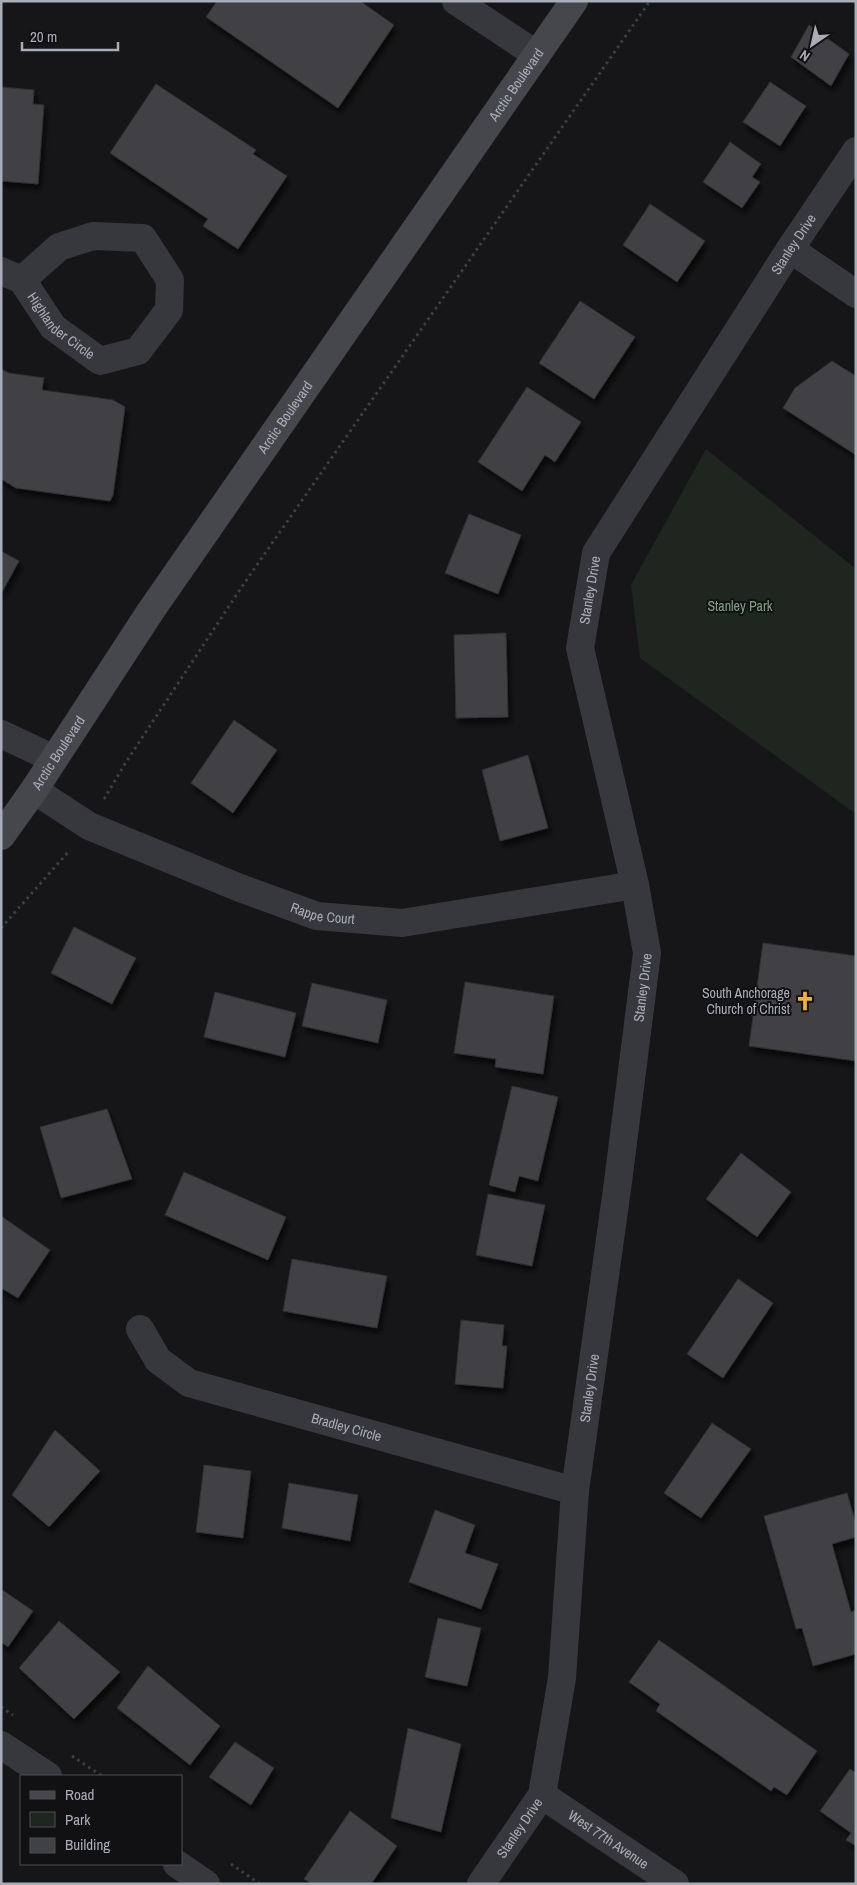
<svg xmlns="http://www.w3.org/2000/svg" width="857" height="1885" font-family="'Archivo Narrow',sans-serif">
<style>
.green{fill:#1e261f}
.building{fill:#404145;stroke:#303034;filter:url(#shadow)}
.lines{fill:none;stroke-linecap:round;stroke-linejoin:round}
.path{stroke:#3d3f44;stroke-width:3;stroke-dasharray:2.5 4;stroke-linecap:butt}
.minor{stroke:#37383d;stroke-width:28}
.secondary{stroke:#45474d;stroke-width:28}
.labels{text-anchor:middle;stroke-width:4;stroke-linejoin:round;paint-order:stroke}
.street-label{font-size:14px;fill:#a8adb8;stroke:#111113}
.park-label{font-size:14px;fill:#7fa381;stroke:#111113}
.poi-label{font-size:14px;fill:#a8adb8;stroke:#111113;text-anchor:end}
</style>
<defs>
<filter id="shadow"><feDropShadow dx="3" dy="5.5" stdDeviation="2.5" flood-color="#0009"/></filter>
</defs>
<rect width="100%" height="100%" fill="#161618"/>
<path class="green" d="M706,449L856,569V814L640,658L631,585Z"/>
<path class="building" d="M217,1H360L394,25L338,108L206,17Z
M809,25L849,54L831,86L791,57Z
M770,82L806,106L780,146L743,122Z
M156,84L256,150L253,154L287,176L238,249L203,226L208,219L110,153Z
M1,87L34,90L33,104L44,105L38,184L1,181Z
M730,142L761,164L752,177L760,182L742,208L703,182Z
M650,204L705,241L677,282L623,245Z
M580,301L635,337L594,399L539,363Z
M832,361L856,376V455L783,408L795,388Z
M1,369L9,373L44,378L42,390L113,400L125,407L113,495L110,501L16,488L1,479Z
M527,387L581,422L555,462L545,455L522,491L478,462Z
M469,514L521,535L498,594L445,573Z
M1,551L19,561L1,594Z
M506,633L508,717L456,718L454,635Z
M234,720L277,750L233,813L191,783Z
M528,755L548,828L500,841L482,770Z
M74,927L136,958L112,1004L51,973Z
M763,943L856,956V1061L749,1046Z
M465,982L554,996L543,1074L495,1067L496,1059L454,1053Z
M312,983L387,1000L378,1043L302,1026Z
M215,992L296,1013L285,1057L204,1037Z
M512,1086L558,1097L538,1181L519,1176L515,1192L489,1185Z
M107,1109L132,1179L61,1198L40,1127Z
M741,1153L791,1192L757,1237L706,1199Z
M184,1172L286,1217L268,1260L165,1215Z
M488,1194L545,1205L532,1266L476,1255Z
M1,1216L50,1250L18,1298L1,1288Z
M292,1259L387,1276L377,1328L283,1311Z
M738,1279L773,1303L723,1378L687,1354Z
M461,1320L504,1325L502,1346H507L503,1388L455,1384Z
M712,1423L751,1449L701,1518L664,1493Z
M55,1430L100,1471L49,1527L12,1495Z
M204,1465L251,1471L243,1538L196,1532Z
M289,1483L358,1495L350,1541L282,1528Z
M847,1493L856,1524V1537L832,1544L851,1612L856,1610V1654L813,1666L802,1628L796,1629L764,1516Z
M435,1510L475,1525L465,1553L498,1564L481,1609L409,1582Z
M1,1589L33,1611L8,1647L1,1642Z
M438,1618L481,1628L467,1686L425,1677Z
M59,1621L120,1672L74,1719L19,1668Z
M659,1640L817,1751L787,1795L774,1787L771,1791L656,1711L660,1704L629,1682Z
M148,1666L220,1726L190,1765L117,1708Z
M408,1728L461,1744L441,1832L391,1818Z
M235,1742L274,1768L251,1805L209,1777Z
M850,1769L856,1773V1846L846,1840L851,1833L820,1811Z
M350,1811L397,1846L371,1884H312L304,1879Z"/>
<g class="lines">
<path class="path" d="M104,799L126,762L243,585L650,1
M1,928L70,850
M1,1707L13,1715
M72,1756L102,1776
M231,1864L260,1884"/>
<g class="minor">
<path d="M456,1L537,55"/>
<path d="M790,249L856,294"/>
<path id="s1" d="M1,271L22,280L53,327L100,361L138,351L169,310L170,280L143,238L93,236L59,247L22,280"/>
<path d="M1,734L54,759"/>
<path id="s2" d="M34,790L89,826L240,888L317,916L402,923L635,885"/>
<path id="s3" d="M140,1329L158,1360L189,1383L575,1491"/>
<path d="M1,1745L48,1776"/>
<path id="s4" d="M542,1795L675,1884"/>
<path d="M177,1864L206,1884"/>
<path id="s5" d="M481,1884L542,1795L562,1678L575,1491L618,1182L647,953L635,885L580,648L596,553L790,249L856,151"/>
</g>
<path class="secondary" id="s6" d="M1,836L34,790L150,612L574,1"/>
</g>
<defs>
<symbol id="church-bare" viewBox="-9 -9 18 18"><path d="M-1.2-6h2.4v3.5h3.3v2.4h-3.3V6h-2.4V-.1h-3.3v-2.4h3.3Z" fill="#f2b134" stroke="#111113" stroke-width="2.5" paint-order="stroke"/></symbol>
</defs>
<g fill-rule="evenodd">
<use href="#church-bare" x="791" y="987" width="28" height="28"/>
</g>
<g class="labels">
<g class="street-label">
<text dy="5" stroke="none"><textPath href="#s6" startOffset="911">Arctic Boulevard</textPath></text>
<text dy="5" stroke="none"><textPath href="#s5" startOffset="1732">Stanley Drive</textPath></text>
<text dy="5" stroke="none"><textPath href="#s1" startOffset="84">Highlander Circle</textPath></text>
<text dy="5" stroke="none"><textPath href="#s6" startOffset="506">Arctic Boulevard</textPath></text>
<text dy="5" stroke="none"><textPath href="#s5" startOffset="1328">Stanley Drive</textPath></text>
<text dy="5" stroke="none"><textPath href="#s6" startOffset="101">Arctic Boulevard</textPath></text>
<text dy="5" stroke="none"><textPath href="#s2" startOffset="316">Rappe Court</textPath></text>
<text dy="5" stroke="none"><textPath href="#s5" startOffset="922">Stanley Drive</textPath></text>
<text dy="5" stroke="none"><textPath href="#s5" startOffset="518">Stanley Drive</textPath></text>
<text dy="5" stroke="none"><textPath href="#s3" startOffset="238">Bradley Circle</textPath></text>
<text dy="5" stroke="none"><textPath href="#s5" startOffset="68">Stanley Drive</textPath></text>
<text dy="5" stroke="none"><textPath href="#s4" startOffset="80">West 77th Avenue</textPath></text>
</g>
<g class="park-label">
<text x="740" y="611">Stanley Park</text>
</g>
<g class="poi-label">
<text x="790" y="998">South Anchorage<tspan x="790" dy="16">Church of Christ</tspan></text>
</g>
</g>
<rect width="857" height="1885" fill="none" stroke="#a8adb8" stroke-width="5"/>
<rect x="20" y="1775" width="162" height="90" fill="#111113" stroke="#4d4f55"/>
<rect x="30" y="1791" width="25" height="8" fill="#45474d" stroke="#4d4f55"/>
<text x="65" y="1800" font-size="15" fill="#a8adb8">Road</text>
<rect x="30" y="1812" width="25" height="15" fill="#1e261f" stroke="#4d4f55"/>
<text x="65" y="1825" font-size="15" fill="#a8adb8">Park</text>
<rect x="30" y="1838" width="25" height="15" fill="#404145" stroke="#4d4f55"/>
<text x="65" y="1850" font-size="15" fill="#a8adb8">Building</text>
<g transform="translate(812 45) rotate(214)" stroke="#111113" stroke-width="4" paint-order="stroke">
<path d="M0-4L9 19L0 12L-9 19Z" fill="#a8adb8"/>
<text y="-8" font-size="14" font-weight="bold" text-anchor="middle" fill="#a8adb8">N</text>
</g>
<path d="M22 42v8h96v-8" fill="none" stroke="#a8adb8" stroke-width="2.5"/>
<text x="30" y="42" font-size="15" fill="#a8adb8" stroke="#111113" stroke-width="4" paint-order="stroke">20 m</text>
</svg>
